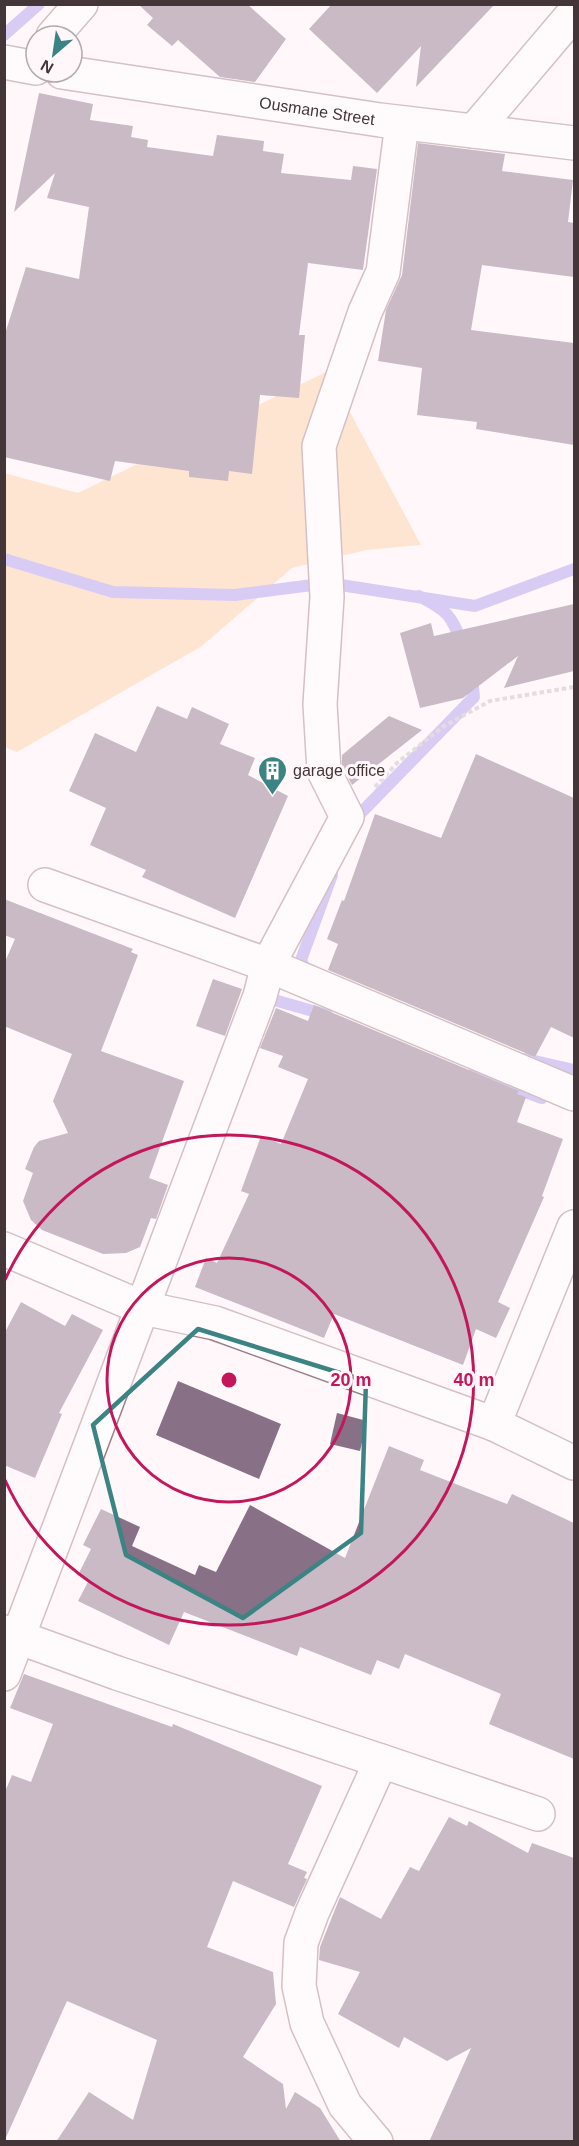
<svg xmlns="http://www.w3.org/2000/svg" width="579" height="2146" font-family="Arial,sans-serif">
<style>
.green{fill:#fdcfa1}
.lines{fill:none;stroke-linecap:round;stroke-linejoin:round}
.stream{stroke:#ac98ee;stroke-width:12}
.building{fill:#887087}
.minor-casing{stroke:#a07d86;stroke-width:36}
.path{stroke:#c4babc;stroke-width:4;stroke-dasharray:4.5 3;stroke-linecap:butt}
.minor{stroke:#fff;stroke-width:33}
.marked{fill:none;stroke:#3b8483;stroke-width:4.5;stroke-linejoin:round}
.ring{fill:none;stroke:#c2185b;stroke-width:3}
.labels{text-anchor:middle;stroke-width:6;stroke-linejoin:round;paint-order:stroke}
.street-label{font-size:16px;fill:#443539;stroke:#fff7f9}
.poi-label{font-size:16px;fill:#443539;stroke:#fff7f9;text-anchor:start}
.centre{fill:#c2185b;stroke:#fff7f9;stroke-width:3}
.ring-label{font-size:18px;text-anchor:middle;font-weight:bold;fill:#c2185b;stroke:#fff7f9;stroke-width:6;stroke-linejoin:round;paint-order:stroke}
</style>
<rect width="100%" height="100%" fill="#fff7f9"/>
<path class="green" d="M328,371L421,545L366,550L292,568L202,646L17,752L4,747V473L78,493Z"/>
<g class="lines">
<path class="stream" d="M4,35L39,4
M4,559L113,592L235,595L328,583L475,606L574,569
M419,596C449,612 450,614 463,645
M352,822L474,697L472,676
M313,971L304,967L301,960L332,875
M260,996L327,1015
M526,1059L574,1070
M474,1073L542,1098"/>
</g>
<path class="building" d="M138,4H247L286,39L255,82L220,77L178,40L172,46L147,25L153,18Z
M332,4H495L416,87L421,46L377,93L309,29Z
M39,93L93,104L90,120L133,126L131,137L148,140L147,147L213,156L217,135L264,141L263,151L284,154L281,173L351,180L353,166L377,169L363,270L308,263L299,335H305L299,398L260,395L252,474L229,471L228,481L189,477V471L115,461L110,481L4,457V337L26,267L79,279L89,207L47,198L55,173L14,212Z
M418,143L505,154L502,171L573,180L568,222L574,223V277L482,265L471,330L574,343V445L476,429L477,422L417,415L422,368L378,361L386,310L402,275Z
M574,604V671L504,688L518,656L463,698L420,708L400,633L431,623L434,636Z
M157,706L187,719L192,707L229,724L220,744L255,758L248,775L288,796L235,918L142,877L146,870L90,845L106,808L69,791L95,733L136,752Z
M389,716L422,730L352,785L342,766V755Z
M476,754L574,798V1038L551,1027L535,1057L328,970L338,944L327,939L342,900L344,901L375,814L441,838Z
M4,899L133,949L131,952L138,955L101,1051L184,1081L149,1178L168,1185L156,1219L151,1218L140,1247L126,1253L103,1254L42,1230L31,1220L23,1201L33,1173L25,1169L34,1147L39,1141L68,1133L53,1101L72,1054L4,1026V964L15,939L4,935Z
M213,979L242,989L225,1036L196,1026Z
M314,1005L519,1091L517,1094L526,1097L517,1122L563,1139L542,1196L544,1197L498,1302L510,1308L496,1338L476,1329L463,1365L334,1314L324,1338L195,1287L206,1258L217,1263L249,1194L241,1191L261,1136L281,1144L308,1079L278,1067L283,1056L260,1048L276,1008L308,1021Z
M21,1302L65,1326L72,1314L103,1330L59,1413L62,1414L35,1478L4,1465V1334Z
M178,1381L281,1424L259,1479L156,1435Z
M337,1413L367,1421L360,1451L330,1444Z
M389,1446L424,1460L420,1470L507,1504L512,1494L574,1523V1759L489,1724L501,1694L405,1654L399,1669L377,1660L371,1675L300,1647L297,1656L184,1612L169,1645L78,1601L89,1580L78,1575L91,1549L83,1545L101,1509L140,1527L132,1546L195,1575L199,1565L216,1572L250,1505L345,1558Z
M24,1674L172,1727L173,1724L322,1786L288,1864L307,1872L304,1878L307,1879L294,1907L233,1881L207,1947L273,1972L276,2004L243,2057L283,2084L286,2109L295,2092L320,2108L341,2142H56L89,2092L133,2120L157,2040L67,2001L4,2142V1794L12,1775L31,1782L53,1724L10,1708Z
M449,1817L467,1826L469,1821L528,1853L532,1843L574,1858V2142H429L471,2048L447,2061L404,2037L399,2048L338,2014L360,1972L319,1960L320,1947L340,1897L381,1919L410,1867L419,1871Z"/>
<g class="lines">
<defs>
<g id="minor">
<path d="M53,36L81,4"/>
<path d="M4,62L36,68"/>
<path id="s1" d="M62,72L380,120L574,143"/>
<path d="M474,131L574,13"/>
<path d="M45,885L268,965L574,1094"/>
<path d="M4,1249L143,1308L215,1323L494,1424L574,1463"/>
<path d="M494,1424L574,1227"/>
<path d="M4,1632L117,1673L381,1761L312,1913L301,1943L299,1986L307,2023L345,2105L376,2142"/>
<path d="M4,1674L260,996L268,965L347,817L324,771L320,704L327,597L319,446L365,312L383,272L402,123"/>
<path d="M381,1761L538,1814"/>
</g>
</defs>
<use href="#minor" class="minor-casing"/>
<path class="path" d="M375,787L397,763L444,726L490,701L574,687"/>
<use href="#minor" class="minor"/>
</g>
<path d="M0 0H579V2146H0ZM198,1329L366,1381L361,1533L243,1618L126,1555L93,1425Z" fill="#fff7f9" fill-opacity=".55" fill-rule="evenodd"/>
<path class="marked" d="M198,1329L366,1381L361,1533L243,1618L126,1555L93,1425Z"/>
<g class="ring">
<circle cx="229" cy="1380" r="122"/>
<path d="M5 1280A245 245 0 1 1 5 1480"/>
</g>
<defs>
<symbol id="building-pin" viewBox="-11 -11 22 30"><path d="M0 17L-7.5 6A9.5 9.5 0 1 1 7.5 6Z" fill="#3b8483" stroke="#fff7f9"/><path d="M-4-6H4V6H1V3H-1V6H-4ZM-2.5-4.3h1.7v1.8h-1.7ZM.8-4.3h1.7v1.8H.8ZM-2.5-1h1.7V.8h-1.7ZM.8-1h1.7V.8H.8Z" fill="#fff"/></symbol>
</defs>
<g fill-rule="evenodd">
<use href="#building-pin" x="256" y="754" width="33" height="45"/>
</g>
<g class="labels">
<g class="street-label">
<text dy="6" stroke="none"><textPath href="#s1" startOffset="258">Ousmane Street</textPath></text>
</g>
<g class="poi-label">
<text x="293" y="776">garage office</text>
</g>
</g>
<circle cx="229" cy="1380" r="9" class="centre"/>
<g class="ring-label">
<text x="351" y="1386">20 m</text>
<text x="474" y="1386">40 m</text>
</g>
<rect width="579" height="2146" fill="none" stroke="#443539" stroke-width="12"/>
<g transform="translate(54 54) rotate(209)"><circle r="28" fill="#fff7f9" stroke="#b4a9ac" stroke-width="1.5"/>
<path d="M0-4.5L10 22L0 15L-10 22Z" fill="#3b8483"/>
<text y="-9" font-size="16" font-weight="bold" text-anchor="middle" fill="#443539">N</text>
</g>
</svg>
